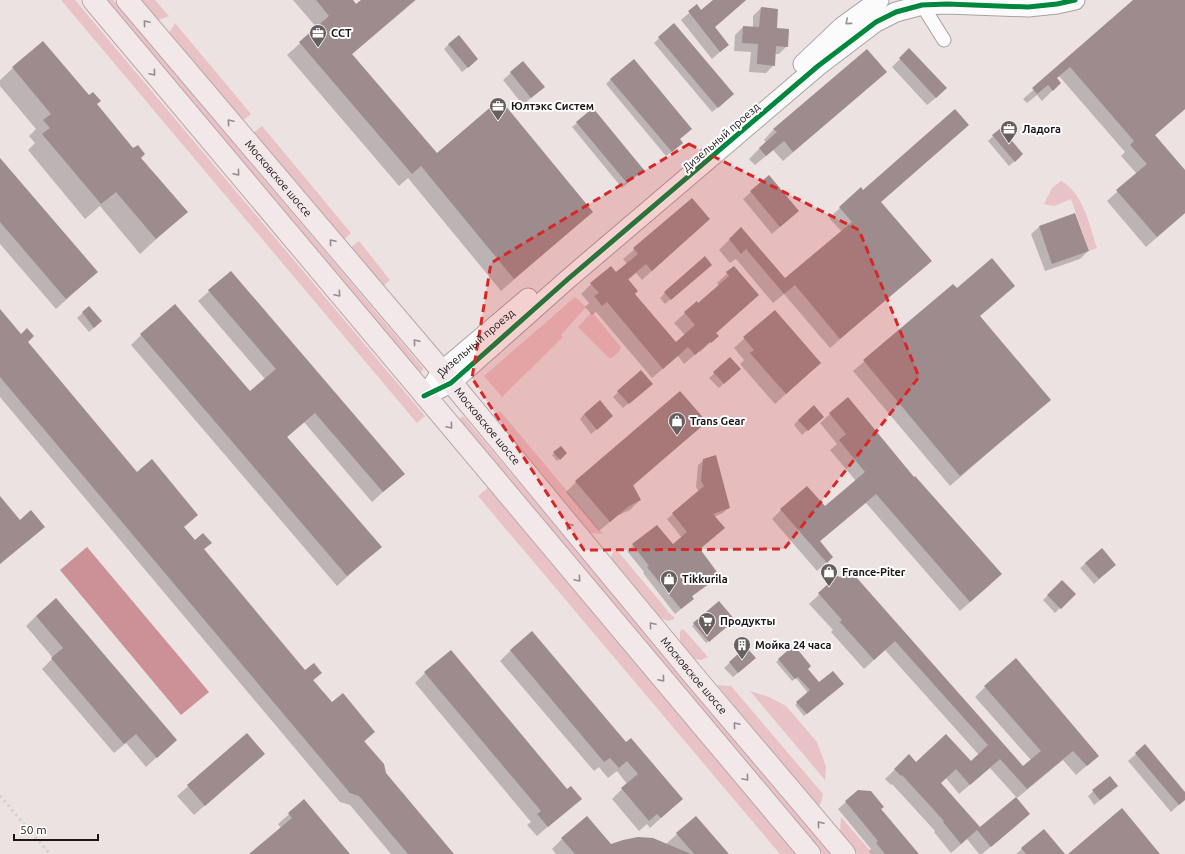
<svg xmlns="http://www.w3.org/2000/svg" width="1185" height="854" font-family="Ubuntu,sans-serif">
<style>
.green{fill:#e8c2c5}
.water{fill:#cb9197}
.shadow{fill:#0003;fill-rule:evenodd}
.building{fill:#9d8b8d}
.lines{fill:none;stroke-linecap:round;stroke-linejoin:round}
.street-casing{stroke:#a8a1a1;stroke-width:15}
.secondary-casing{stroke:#a8a1a1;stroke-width:21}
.primary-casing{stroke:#b8a6a8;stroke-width:23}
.street{stroke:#fcfbfb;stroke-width:13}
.secondary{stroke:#fcfbfb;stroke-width:19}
.primary{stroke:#f2e8ea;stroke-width:21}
.rail{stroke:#cfcdcd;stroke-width:3;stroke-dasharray:2 4;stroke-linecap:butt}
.cycleway-casing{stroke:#fff;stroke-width:8}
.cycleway{stroke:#00873e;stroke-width:5}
.oneway{stroke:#989495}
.oneway2{stroke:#938a8c}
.marked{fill:#d62828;fill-opacity:0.2;stroke:#d62828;stroke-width:3;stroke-dasharray:8 5;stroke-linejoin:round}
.labels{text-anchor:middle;stroke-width:4;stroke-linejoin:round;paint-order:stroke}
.poi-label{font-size:11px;font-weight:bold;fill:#1e1718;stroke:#fff;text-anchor:start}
.street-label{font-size:11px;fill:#1e1718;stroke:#fff}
</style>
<rect width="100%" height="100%" fill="#ece2e2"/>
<path class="green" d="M61,0H75L425,416L417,423Z
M105,0H113L423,368L422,372L419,373Z
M139,0H155L169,16L156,21Z
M175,23L251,114L242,121L168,35Z
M262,126L351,233L342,241L252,134Z
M1061,181C1083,192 1090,227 1097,248L1089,251L1071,199L1054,206L1044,204L1052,188Z
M359,241L390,280L381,288L349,249Z
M575,297L586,307L561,335L563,337L502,397L484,376Z
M592,312L621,347L618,353L610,359L578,327Z
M500,411L603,534L588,533L492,418Z
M463,416L831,854H823L458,420Z
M488,488L796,854H780L478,496Z
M615,548L668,611V613H670L675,619L668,621L659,617L610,559Z
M682,629L685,631L708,657L701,660L694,659L680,642V632Z
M717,685L731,686L823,794L821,803L818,806Z
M750,691L769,697L786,706L817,742L826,767L825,780Z
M841,817L873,854H858L840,832Z"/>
<path class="water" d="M87,547L209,692L181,715L60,570Z"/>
<path class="shadow" d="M293,0H352L356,5L363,0H416L351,55L436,154L592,212L501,291L408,178L399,186L287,55L317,28Z
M714,0H746L714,28L728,45L712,59L681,20L697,6L701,11Z
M1135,0H1185V109L1154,136L1185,171V213L1146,247L1107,201L1137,174L1121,156L1125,152L1059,76L1056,79L1060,83L1042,101L1037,95L1027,103L1023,99Z
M761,8L787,46L779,54H774V65L766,73L749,72L751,52L734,51L735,35L743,27L753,28V16Z
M674,24L728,99L712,112L654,43Z
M449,44L472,64L462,72L444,49Z
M909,50L938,96L927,105L892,67Z
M523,62L543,87L523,105L503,80Z
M13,68L95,104L186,212L140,254L100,206L85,219L28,150L35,143L29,136L36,129L0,86V80Z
M611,79L677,148L666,156L606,84Z
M875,82L783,161L773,150L755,165L749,159L766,142L764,140L774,129Z
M577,123L638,174L622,188L572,127Z
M993,136L1017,159L1009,166L988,141Z
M0,159L97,272L56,309L0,244Z
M861,189L880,203L930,261L830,348L784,294L773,303L736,259L730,263L719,250L741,228L785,279L842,232L829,218Z
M751,192L798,211L772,234L743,199Z
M692,200L709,219L642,280L636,273L628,280L634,294L675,343L685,335L674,323L685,313L698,304L719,286L717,283L734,267L758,295L715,334L717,336L700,352L699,351L684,364L678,356L652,378L596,312L592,315L585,307L589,303L581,294L591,284L616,273L627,264L623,259Z
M1075,214L1088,251L1080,259L1045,271L1031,234L1039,227Z
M706,269L665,304L660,298L665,293Z
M231,272L403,474L372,502L304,422L287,437L380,547L337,586L131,345L141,335L249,393L265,379L198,301Z
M953,285L956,289L1014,286L979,316L1050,399L950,486L853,371Z
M89,307L96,326L89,332L77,318Z
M0,311L305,671L320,673L313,681L332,703L374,732L364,742L385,774L452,854H391L350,805L340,802L0,397Z
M774,311L820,363L775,404L740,364L744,360L734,348Z
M730,358L739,369L719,388L709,378Z
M646,388L623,408L613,397L618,392Z
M848,398L914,478L991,584L960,611L866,503L819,542L832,557L817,571L772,519L781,510L825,507L856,481L830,450L837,444L820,423Z
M584,414L607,421L591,434L580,419Z
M798,420L818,421L802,435L794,425Z
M706,422L633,486L640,500L630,510L617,516L599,531L566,492L576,482Z
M561,447L566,453L557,461L552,455Z
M704,460L729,507L723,513L714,517L699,549L719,576L691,597L687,604L675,614L643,573L644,572L627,551L657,526L673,546L682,538L667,519L699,492L696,487L698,465Z
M1102,549L1110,569L1094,584L1080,568Z
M837,578L1023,767L1031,760L975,697L985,687L1098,756L1076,775L1063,760L1016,799L1019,823L982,854H979L967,839L951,853L934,832L935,831L892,784L891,785L885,779L909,756L916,763L971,762L979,755L885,650L864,669L831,632L833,630L809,604ZM990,768L1017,798L980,828L940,783L946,778L959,794Z
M1062,582L1074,594L1055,613L1043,600Z
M36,616L176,740L146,767L126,743L114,753L42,669L53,658L26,626Z
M731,622L706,643L692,626L694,624Z
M794,647L806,669L819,684L840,686L804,716L795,705L808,693L796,678L792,681L776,662Z
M746,648L750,663L733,677L724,668Z
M511,650L626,743L682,799L650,828L647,824L639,831L612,799L627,784L617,771L608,778L599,767L594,771L500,661Z
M425,673L566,790L580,799L537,836L527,825L531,822L415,683Z
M247,735L264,754L194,815L177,796Z
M1145,746L1185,793V799L1171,812L1128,761Z
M1110,777L1112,791L1094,805L1088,796Z
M858,791L880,810L917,854H872L869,851L871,849L838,809Z
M304,801L345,854H251L281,828L278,824Z
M677,834L727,854H556L552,849L562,839L611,846L666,844Z
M1022,849L1063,854H1016Z"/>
<path class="building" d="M316,0H353L356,4L361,0H415L352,54L437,153L500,99L593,212L514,279L421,166L412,174L299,42L329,16Z
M713,0H746L715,27L729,45L720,52L688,11L697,4L701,10Z
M1133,0H1185V109L1155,135L1185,170V213L1157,237L1116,190L1147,164L1130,145L1134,141L1070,67L1057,78L1061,83L1053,91L1048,85L1037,94L1032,88Z
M761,7L778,9L777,28L789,29L788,47L776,46L775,66L757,64L758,44L742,43L743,26L759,27Z
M674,23L734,94L718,108L658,37Z
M459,35L478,59L468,68L448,44Z
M43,41L89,95L93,92L101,101L97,104L133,148L138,145L145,154L141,158L188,212L156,239L116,192L101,204L42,134L50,128L43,120L51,114L12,67Z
M909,48L947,88L936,98L899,58Z
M867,49L887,72L793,152L784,141L766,156L759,148L777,132L773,129Z
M634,59L692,129L680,139L683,143L672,152L610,79Z
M523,61L545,87L531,98L510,72Z
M593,108L644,170L627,183L576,122Z
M955,109L969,125L881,202L932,261L840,339L795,285L784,294L746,249L741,254L729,239L741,227L785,278L852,222L839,207L861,187L863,190Z
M1001,128L1023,154L1015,162L992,135Z
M0,158L98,272L66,299L0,222Z
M769,175L799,211L780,227L750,191Z
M692,198L710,219L652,271L646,264L628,279L638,291L635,294L676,342L695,325L684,312L697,301L698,303L729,276L726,272L734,266L759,295L716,333L719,336L711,343L710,342L695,355L688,347L663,369L607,302L602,306L594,296L599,293L590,283L611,266L616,272L638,254L633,248Z
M1075,213L1089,251L1052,264L1039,226Z
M705,256L712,265L671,300L664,292Z
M992,258L1015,286L980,316L1051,400L960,476L863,360L953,284L957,288Z
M231,271L405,474L383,492L315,413L287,437L382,547L347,576L140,334L175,304L250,391L276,369L208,290Z
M89,306L102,321L94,328L82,312Z
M0,309L21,334L27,328L34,336L28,342L137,472L152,459L198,515L184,527L195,540L203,533L212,543L204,549L305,670L314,663L322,673L313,680L332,702L343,693L375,732L364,741L384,764L386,773L454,854H408L359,796L350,793L0,377Z
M775,310L821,363L786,394L750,353L754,350L743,337Z
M730,357L741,369L724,384L713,372Z
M641,370L653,384L629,404L617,391Z
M680,391L707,422L633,485L641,500L629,506L610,522L575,481Z
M848,397L914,477L915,476L1002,574L970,602L876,494L820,541L833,557L827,563L780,509L807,486L825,506L865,472L839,440L846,434L829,413Z
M600,400L613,416L597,430L584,414Z
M814,405L824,417L808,431L798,420Z
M561,446L567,453L560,460L553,452Z
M716,455L730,508L713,514L725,528L700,549L720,576L692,596L694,599L681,609L647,567L649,566L632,544L657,525L673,544L687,532L672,513L704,486L701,481L703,459Z
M0,496L20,520L31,510L45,527L0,564Z
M1102,548L1116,565L1099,579L1085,563Z
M849,569L1023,766L1041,751L984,686L1016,658L1099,756L1087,766L1073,751L1027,789L1000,759L970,785L956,769L941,783L980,827L1016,797L1030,814L991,847L977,830L961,844L943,822L944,821L902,775L901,776L894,769L909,754L916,762L946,734L971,761L988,745L895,641L874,660L840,622L842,620L818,593L837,576L840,577Z
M1062,580L1076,594L1061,609L1047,595Z
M56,598L177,740L157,758L136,734L124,744L51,658L63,648L36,616Z
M719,601L735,620L709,642L693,623Z
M532,631L626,742L631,738L683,799L661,818L657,814L649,821L621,788L638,774L627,761L619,768L610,758L604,762L510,650Z
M794,645L811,666L808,669L819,682L833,671L844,684L807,714L796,702L810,690L798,677L795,679L778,659Z
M746,647L756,658L738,673L729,662Z
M451,650L567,789L571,786L582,799L548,827L537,814L541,811L424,672Z
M247,733L265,754L205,806L187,785Z
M1145,744L1185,792V800L1179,805L1135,753Z
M1110,776L1118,786L1100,800L1092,790Z
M858,790L871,791L884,807L881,809L919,854H885L876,843L878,841L845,801Z
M304,799L350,854H249L292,818L288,813Z
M1122,808L1160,854H1068Z
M587,816L611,844L623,840L638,837L653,838L691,854H575L561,838Z
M696,816L729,854H694L676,833Z
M1044,829L1065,854H1026L1021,848Z"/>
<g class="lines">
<defs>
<path id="street" d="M919,0L944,40"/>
<g id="secondary">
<path d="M803,64L842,27L879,0"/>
<path id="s1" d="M434,383L442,371L528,298"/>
<path d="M424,396L451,383L568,279L818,66L876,22L896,12L922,5L947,4L1028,7L1057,4L1075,0"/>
</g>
<g id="primary">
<path d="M93,0L810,854"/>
<path id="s2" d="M127,0L442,371L695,677L845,854"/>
</g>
</defs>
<use href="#street" class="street-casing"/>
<use href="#secondary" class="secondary-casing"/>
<use href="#primary" class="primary-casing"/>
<use href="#street" class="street"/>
<use href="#secondary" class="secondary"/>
<use href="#primary" class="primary"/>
<path class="rail" d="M0,796L50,854"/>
<defs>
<path id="cycleway" d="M424,396L451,383L568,279L818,66L876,22L896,12L922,5L947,4L1028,7L1057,4L1075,0"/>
</defs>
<use href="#cycleway" class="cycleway-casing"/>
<use href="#cycleway" class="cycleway"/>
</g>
<defs><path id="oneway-chevron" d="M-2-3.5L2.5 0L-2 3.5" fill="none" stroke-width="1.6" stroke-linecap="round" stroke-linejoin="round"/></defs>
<use class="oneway" href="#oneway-chevron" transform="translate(848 22) rotate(140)"/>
<g class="oneway2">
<use href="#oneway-chevron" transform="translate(146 23) rotate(-130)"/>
<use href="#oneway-chevron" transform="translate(153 73) rotate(50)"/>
<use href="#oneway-chevron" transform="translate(230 122) rotate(-130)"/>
<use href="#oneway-chevron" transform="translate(237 173) rotate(50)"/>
<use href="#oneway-chevron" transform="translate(332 242) rotate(-130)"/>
<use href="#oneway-chevron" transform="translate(338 294) rotate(50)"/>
<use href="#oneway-chevron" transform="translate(416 342) rotate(-130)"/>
<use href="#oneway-chevron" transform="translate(450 426) rotate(50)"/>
<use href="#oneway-chevron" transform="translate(569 526) rotate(-130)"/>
<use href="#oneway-chevron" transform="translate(578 579) rotate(50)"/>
<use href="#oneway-chevron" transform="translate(652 625) rotate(-130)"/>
<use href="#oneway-chevron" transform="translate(662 679) rotate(50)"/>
<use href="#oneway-chevron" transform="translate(736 725) rotate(-130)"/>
<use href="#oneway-chevron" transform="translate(746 778) rotate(50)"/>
<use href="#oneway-chevron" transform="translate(820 824) rotate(-130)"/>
</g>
<path class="marked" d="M689,144L859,230L919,377L784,549L584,550L472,378L491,263Z"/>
<defs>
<symbol id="office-pin" viewBox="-11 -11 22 30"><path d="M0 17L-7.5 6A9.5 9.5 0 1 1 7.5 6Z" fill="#665e5f" stroke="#fff"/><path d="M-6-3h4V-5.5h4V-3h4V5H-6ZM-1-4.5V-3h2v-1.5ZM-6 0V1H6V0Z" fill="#fff"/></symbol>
<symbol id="shop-pin" viewBox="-11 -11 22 30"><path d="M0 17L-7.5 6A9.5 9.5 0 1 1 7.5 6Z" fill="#665e5f" stroke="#fff"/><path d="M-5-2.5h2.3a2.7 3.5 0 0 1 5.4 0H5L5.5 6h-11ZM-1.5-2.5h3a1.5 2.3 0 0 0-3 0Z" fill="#fff"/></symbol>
<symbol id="supermarket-pin" viewBox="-11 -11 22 30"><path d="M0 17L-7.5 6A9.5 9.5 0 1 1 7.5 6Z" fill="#665e5f" stroke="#fff"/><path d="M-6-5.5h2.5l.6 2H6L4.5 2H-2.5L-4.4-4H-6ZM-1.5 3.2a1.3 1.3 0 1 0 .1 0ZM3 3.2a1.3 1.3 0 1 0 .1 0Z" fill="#fff"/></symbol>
<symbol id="building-pin" viewBox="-11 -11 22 30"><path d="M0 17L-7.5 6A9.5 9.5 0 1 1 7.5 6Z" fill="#665e5f" stroke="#fff"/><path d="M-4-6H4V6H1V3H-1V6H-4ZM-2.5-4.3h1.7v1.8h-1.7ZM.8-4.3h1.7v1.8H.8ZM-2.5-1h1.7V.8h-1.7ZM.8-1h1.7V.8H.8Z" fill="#fff"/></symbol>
</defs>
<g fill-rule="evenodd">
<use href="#office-pin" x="308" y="23" width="20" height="27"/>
<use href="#office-pin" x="488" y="96" width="20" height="27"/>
<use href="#office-pin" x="999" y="119" width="20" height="27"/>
<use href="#shop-pin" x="667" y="411" width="20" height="27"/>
<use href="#shop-pin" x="819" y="562" width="20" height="27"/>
<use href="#shop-pin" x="659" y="569" width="20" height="27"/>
<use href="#supermarket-pin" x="697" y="611" width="20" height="27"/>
<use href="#building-pin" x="732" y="635" width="20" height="27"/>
</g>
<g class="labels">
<g class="poi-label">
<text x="331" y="37">ССТ</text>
<text x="511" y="110">Юлтэкс Систем</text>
<text x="1022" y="133">Ладога</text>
<text x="690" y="425">Trans Gear</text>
<text x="842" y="576">France-Piter</text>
<text x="682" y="583">Tikkurila</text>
<text x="720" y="625">Продукты</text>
<text x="755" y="649">Мойка 24 часа</text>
</g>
<g class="street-label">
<text transform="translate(721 137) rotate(-41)" y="4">Дизельный проезд</text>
<text dy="4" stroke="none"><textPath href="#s2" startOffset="234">Московское шоссе</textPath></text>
<text dy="4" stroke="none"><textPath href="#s1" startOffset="58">Дизельный проезд</textPath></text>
<text dy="4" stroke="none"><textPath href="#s2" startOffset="558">Московское шоссе</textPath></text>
<text dy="4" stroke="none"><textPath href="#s2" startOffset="882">Московское шоссе</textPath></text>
</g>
</g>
<path d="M14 834v6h84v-6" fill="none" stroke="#1e1718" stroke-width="2"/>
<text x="20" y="834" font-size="12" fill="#1e1718" stroke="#ffffff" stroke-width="3" paint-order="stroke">50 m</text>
</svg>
